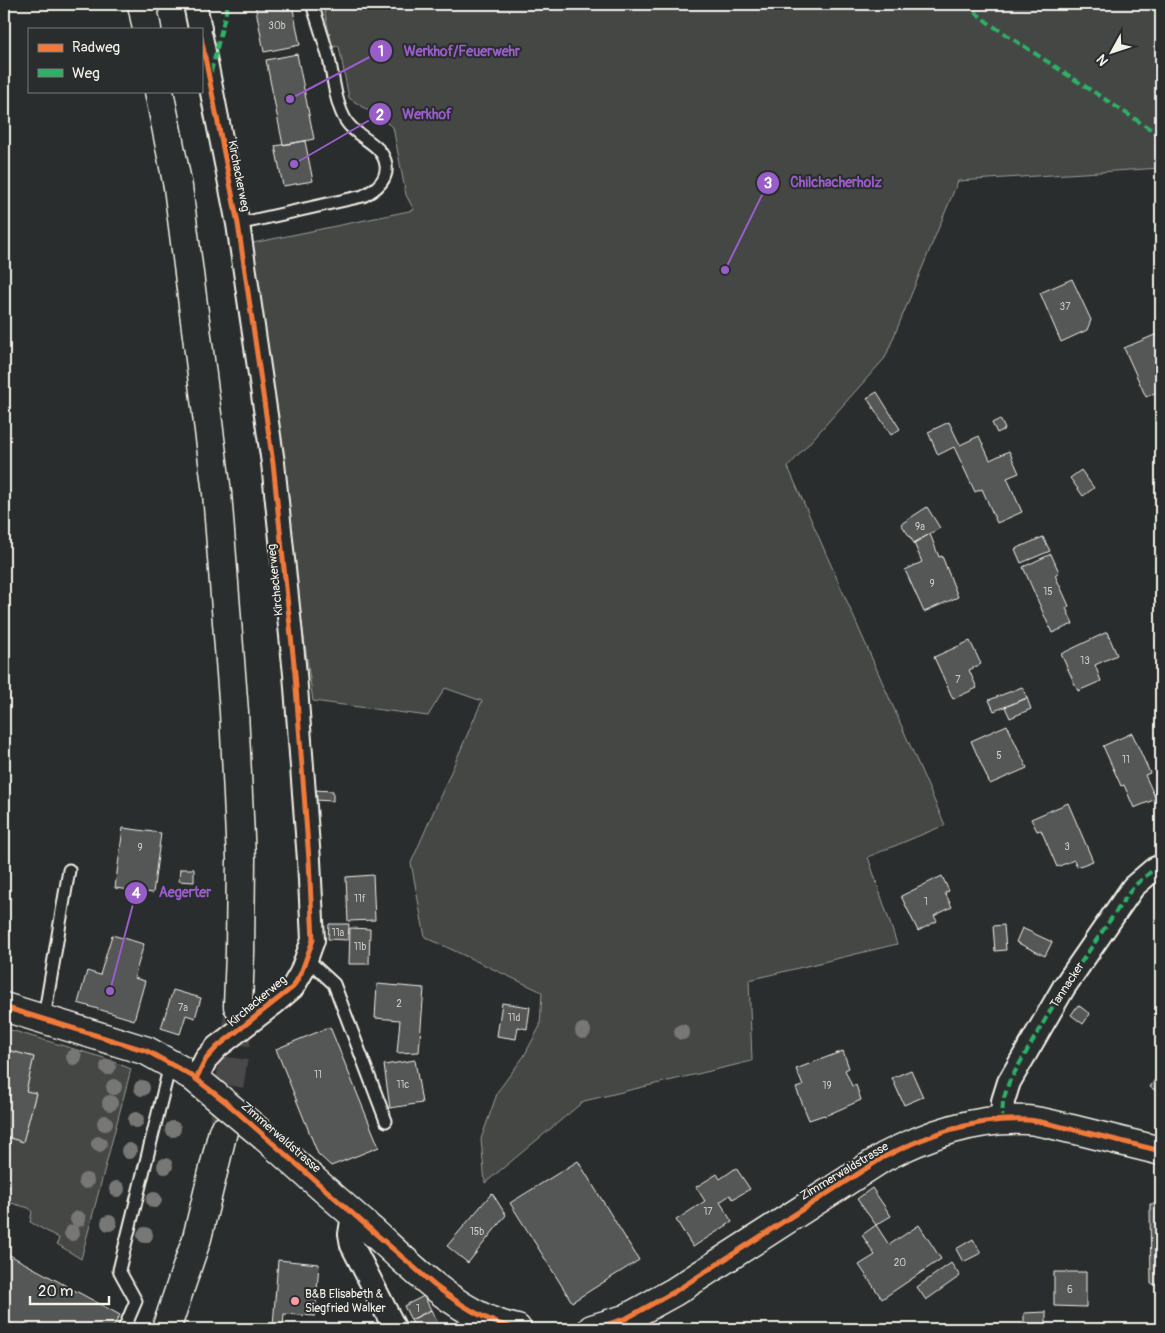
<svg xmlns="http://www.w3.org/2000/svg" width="1165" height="1333" font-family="Pangolin,sans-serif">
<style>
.green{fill:#444645;stroke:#9c9c96}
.building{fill:#555756;stroke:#f4f1e8}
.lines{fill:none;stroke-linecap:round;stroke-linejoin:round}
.secondary-tunnel{stroke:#484a4a;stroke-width:28;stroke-dasharray:28 14;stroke-linecap:butt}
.service-casing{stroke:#f4f1e8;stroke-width:15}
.minor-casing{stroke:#f4f1e8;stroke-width:26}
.tertiary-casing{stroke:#f4f1e8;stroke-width:31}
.secondary-casing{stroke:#f4f1e8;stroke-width:31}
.service{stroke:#2a2d2e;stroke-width:11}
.minor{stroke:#2a2d2e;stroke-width:22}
.tertiary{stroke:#2a2d2e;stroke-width:28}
.secondary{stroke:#2a2d2e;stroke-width:28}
.minor-bridge-casing{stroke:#f4f1e8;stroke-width:26;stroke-linecap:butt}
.tertiary-bridge-casing{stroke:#f4f1e8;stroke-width:31;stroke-linecap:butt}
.minor-bridge{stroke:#2a2d2e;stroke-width:22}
.tertiary-bridge{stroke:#2a2d2e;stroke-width:28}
.quiet{stroke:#2db169;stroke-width:4;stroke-dasharray:8 4;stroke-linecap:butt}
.cycleway-casing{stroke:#2a2d2e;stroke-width:8}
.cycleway{stroke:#f17a3a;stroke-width:5}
.tree{fill:#777875}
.poi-dot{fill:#ff9aa2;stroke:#2a2d2e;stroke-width:2}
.labels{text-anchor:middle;stroke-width:4;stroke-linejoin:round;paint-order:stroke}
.number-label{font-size:10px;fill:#cccac4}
.street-label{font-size:12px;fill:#f4f1e8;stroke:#2a2d2e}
.poi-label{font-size:12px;fill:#f4f1e8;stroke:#2a2d2e;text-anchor:start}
.leader{fill:none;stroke:#995dc9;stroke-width:2}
.callout-dot{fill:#995dc9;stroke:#2a2d2e;stroke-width:2}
.mark-label{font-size:15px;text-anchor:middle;font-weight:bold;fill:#fff}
.callout-label{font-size:14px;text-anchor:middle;font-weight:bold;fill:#995dc9;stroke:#2a2d2e;stroke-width:4;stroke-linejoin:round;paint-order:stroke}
</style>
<rect width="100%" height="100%" fill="#2a2d2e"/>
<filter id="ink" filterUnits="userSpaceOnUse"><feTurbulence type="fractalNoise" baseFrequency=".02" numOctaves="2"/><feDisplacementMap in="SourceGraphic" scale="10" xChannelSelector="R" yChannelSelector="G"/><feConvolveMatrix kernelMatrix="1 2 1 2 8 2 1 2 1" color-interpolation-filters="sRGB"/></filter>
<g filter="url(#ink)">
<path class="green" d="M323,4H1161V168L958,181L885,358L788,467L945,825L868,857L897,944L749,980L752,1061L584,1101L485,1183L481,1139L498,1091L524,1056L540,1026L542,992L425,937L411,863L482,701L445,688L428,716L313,701L248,244L414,210L406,195L393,127L349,98L339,46L332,47Z
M4,1028L104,1058L131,1069L81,1259L57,1244L59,1238L30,1222L32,1212L29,1208L4,1201V1136L23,1141L36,1094L26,1091L34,1057L4,1049Z"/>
<path class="building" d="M255,4H292L300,45L264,52Z
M297,54L314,139L283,145L266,60Z
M305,141L313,181L283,186L275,146Z
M1072,279L1091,320L1087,330L1061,342L1040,293Z
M1157,334L1161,343V390L1146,397L1124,348Z
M877,392L900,429L891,435L867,398Z
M1000,419L1005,429L997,433L992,423Z
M949,422L960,445L979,436L990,460L1009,451L1019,473L1007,478L1022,512L997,523L982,489L975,492L954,447L938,455L928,432Z
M1081,470L1094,488L1083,496L1070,478Z
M927,507L940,528L914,543L901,524Z
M930,534L939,557L942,556L958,597L924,612L905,570L922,562L914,543Z
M1043,537L1050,551L1021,563L1015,549Z
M1051,554L1059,572L1055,575L1069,606L1066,608L1073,624L1052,633L1023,567Z
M1107,632L1117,655L1095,665L1101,681L1078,691L1061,654Z
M970,641L981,664L969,670L977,688L953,699L934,657Z
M1022,687L1027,698L994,711L989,700Z
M1027,698L1031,709L1010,718L1005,707Z
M1007,725L1027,768L990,784L971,741Z
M1132,733L1150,773L1145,775L1156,799L1134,808L1124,785L1121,786L1103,746Z
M313,790L333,791V801L313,800Z
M1068,803L1093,861L1077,867L1074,860L1057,867L1041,830L1037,831L1031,819Z
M123,828L161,833L153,893L115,888Z
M180,869H194V882L179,881Z
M373,875L375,920L348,921L346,877Z
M942,876L949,891L945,893L952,907L934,916L937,921L918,931L901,896Z
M329,924H349L348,940L328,939Z
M1004,925L1006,950L995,951L993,926Z
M350,928L370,929L369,964H349Z
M1022,928L1052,942L1045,956L1016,942Z
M112,935L144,944L134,978L145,981L134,1020L78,1003L87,971L100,975Z
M377,984L424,988L419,1052L397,1053L400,1020L375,1018Z
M173,990L201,998L195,1018L186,1015L180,1034L161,1028Z
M502,1003L530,1007L527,1029L518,1027L516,1039L497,1036Z
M1078,1005L1090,1014L1083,1024L1071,1015Z
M330,1027L379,1147L331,1166L318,1154L276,1049Z
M4,1049L34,1057L26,1091L36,1093L23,1142L4,1136Z
M843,1051L849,1068L845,1070L852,1086L856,1085L861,1100L825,1116L824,1115L809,1120L796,1088L803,1086L796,1069Z
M415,1060L422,1103L390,1108L384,1065Z
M911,1070L923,1097L904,1105L892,1078Z
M1160,1072L1161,1073V1094L1150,1087Z
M578,1161L639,1260L572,1302L510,1203Z
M736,1168L750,1189L733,1199L730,1195L720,1202L732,1222L693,1247L676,1220L705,1201L696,1187L717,1174L720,1179Z
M4,1181L9,1183L5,1201L4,1200Z
M872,1188L891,1216L876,1225L857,1199Z
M492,1193L506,1215L468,1263L447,1246Z
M1150,1204H1161V1284H1151Z
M876,1225L889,1245L919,1225L941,1259L882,1299L859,1265L875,1255L862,1235Z
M973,1239L981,1253L963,1262L956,1249Z
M4,1252L120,1315L112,1329H21L4,1320Z
M278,1260L319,1264L315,1316L284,1314L283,1329H266V1326H273Z
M951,1263L960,1276L926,1300L917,1287Z
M1054,1272H1086V1307L1054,1306Z
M424,1296L431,1310L411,1320L404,1306Z
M431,1310L438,1323L426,1329H416L411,1320Z
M1046,1312V1324H1024V1313Z"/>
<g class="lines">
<path class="secondary-tunnel" d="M223,1127L236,1043L238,1011"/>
<defs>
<path id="service" d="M238,224L363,196C375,190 388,180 386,165C383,143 356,138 346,121C335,103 334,79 329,59C324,40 318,22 312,4
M307,959L334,984L386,1121
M44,1018L69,870
M124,1329L136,1301L119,1270L170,1065"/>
<path id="minor" d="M195,4L200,29
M201,37L238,224L273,463L295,674L309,860L313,940L301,973L293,987L273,1004
M1002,1122L1003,1101L1009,1082L1064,987L1133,887L1154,869L1161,866
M353,1215L350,1234L352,1245L395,1329"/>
<path id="tertiary" d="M4,1007L147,1051L192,1076
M265,1137C300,1168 335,1199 371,1230C413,1268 459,1317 517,1329
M592,1329L625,1319L674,1292L884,1157C928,1134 976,1117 1027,1120C1043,1121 1060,1127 1076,1130C1104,1137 1133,1144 1161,1151"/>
<path id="secondary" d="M142,4L147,29
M159,91L178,187L217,493L234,712L241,858L240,952L238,1006
M166,1329L197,1238L223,1131"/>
</defs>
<use href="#service" class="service-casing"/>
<use href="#minor" class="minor-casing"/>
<use href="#tertiary" class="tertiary-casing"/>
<use href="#secondary" class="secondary-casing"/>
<use href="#service" class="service"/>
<use href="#minor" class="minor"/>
<use href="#tertiary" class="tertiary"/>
<use href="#secondary" class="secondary"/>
<defs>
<path id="minor-bridge" d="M196,1079L206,1059L217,1047L273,1004"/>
<path id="tertiary-bridge" d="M192,1076L265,1137"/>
</defs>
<use href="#minor-bridge" class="minor-bridge-casing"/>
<use href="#tertiary-bridge" class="tertiary-bridge-casing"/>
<use href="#minor-bridge" class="minor-bridge"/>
<use href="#tertiary-bridge" class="tertiary-bridge"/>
<path class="quiet" d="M965,4L990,24L1161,136
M211,72L228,4
M1002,1122L1003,1101L1009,1082L1064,987L1133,887L1154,869L1161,866"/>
<defs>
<path id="cycleway" d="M4,1007L147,1051L192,1076L227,1103L434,1285C459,1304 486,1322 517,1329
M196,1079L206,1059L217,1047L293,987L301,973L313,940L309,860L295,674L273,463L238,224L201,37
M592,1329L625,1319L674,1292L884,1157C928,1134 976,1117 1027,1120C1043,1121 1060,1127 1076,1130C1104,1137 1133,1144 1161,1151"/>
</defs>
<use href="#cycleway" class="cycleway-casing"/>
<use href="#cycleway" class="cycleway"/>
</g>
<g class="tree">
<circle cx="583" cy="1031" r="8"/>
<circle cx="682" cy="1032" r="8"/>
<circle cx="74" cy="1057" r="8"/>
<circle cx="108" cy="1067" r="8"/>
<circle cx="114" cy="1087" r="8"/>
<circle cx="142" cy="1088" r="8"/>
<circle cx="110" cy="1103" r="8"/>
<circle cx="136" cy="1120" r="8"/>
<circle cx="105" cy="1123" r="8"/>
<circle cx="173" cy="1129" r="8"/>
<circle cx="99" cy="1144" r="8"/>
<circle cx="129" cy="1151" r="8"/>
<circle cx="165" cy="1166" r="8"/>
<circle cx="86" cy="1181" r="8"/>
<circle cx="117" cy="1189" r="8"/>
<circle cx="154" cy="1200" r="8"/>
<circle cx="78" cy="1219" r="8"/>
<circle cx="109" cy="1223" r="8"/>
<circle cx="72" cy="1233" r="8"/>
<circle cx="145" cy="1235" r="8"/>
</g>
</g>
<circle class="poi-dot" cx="295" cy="1301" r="5"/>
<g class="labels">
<g class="number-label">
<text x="277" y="29">30b</text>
<text x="1065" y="310">37</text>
<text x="920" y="530">9a</text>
<text x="932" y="587">9</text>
<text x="1048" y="595">15</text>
<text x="1085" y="664">13</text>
<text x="958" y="683">7</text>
<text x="999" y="759">5</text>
<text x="1126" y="763">11</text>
<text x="1067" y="850">3</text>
<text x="140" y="851">9</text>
<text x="360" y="902">11f</text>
<text x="926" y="905">1</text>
<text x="338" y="936">11a</text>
<text x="360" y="950">11b</text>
<text x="399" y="1007">2</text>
<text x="183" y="1011">7a</text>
<text x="514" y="1021">11d</text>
<text x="318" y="1078">11</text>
<text x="403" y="1088">11c</text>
<text x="827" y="1089">19</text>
<text x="708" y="1215">17</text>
<text x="477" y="1235">15b</text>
<text x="900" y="1266">20</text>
<text x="1070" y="1293">6</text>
<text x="418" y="1312">1</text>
</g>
<g class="street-label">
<text transform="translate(239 176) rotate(79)" y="4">Kirchackerweg</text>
<text transform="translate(275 580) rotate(-96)" y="4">Kirchackerweg</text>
<text transform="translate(1067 985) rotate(-57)" y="4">Tannacker</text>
<text transform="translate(257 1001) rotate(-40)" y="4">Kirchackerweg</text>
<text transform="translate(281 1137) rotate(41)" y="4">Zimmerwaldstrasse</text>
<text transform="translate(844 1171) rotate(-31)" y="4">Zimmerwaldstrasse</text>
</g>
<g class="poi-label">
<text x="305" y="1298">B&amp;B Elisabeth &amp;<tspan x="305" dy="14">Siegfried Walker</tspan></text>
</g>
</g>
<path class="leader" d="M290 99L381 51M294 164L380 114M725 270L768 183M110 991L136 893"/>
<g class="callout-dot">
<circle cx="290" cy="99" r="5"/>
<circle cx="294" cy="164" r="5"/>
<circle cx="725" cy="270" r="5"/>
<circle cx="110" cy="991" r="5"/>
<circle cx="381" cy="51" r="12"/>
<circle cx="380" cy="114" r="12"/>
<circle cx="768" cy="183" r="12"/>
<circle cx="136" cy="893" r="12"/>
</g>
<g class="mark-label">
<text x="381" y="56">1</text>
<text x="380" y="120">2</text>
<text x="768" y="188">3</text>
<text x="136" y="898">4</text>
</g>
<g class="callout-label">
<text x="462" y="56">Werkhof/Feuerwehr</text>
<text x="427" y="119">Werkhof</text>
<text x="836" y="187">Chilchacherholz</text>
<text x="185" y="897">Aegerter</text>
</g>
<rect width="1165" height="1333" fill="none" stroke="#2a2d2e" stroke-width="20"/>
<rect x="10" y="10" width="1145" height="1313" fill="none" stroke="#f4f1e8" stroke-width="2" filter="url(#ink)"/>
<rect x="28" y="28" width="175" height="65" fill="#2a2d2e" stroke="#7b7b78"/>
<rect x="38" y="44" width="25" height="8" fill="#f17a3a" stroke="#7b7b78"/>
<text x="72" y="52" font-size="15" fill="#f4f1e8">Radweg</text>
<rect x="38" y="69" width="25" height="8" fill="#2db169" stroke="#7b7b78"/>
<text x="72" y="78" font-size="15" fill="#f4f1e8">Weg</text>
<g transform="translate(1112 52) rotate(230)" stroke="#2a2d2e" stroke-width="4" paint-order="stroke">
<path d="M0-4L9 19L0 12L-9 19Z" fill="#f4f1e8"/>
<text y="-8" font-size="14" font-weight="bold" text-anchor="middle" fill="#f4f1e8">N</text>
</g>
<path d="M30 1296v8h79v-8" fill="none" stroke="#f4f1e8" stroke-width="2.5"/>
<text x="38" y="1296" font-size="15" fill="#f4f1e8" stroke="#2a2d2e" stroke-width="4" paint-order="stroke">20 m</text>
</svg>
